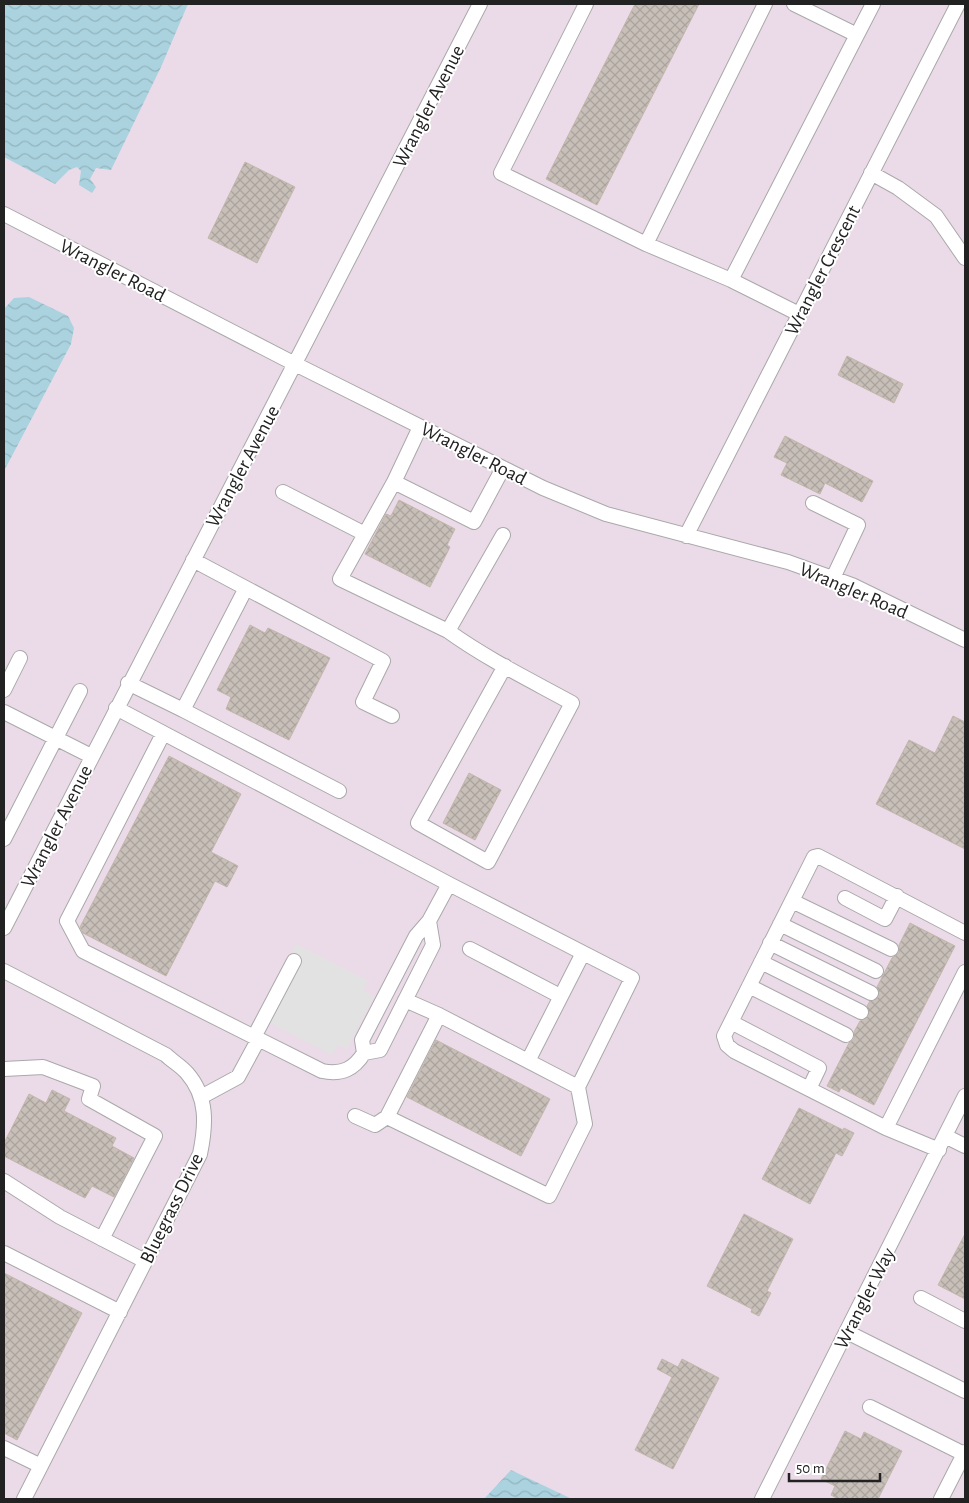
<svg xmlns="http://www.w3.org/2000/svg" width="969" height="1503" font-family="'Alegreya Sans',sans-serif">
<style>
.industrial{fill:#ebdbe8}
.parking{fill:#e2e2e2}
.water{fill:url(#water-waves)}
.building{fill:url(#building-cross-hatch);stroke:#c4b6ab}
.lines{fill:none;stroke-linecap:round;stroke-linejoin:round}
.minor-casing{stroke:#a9a9a9;stroke-width:16}
.minor{stroke:#fff;stroke-width:14}
.labels{text-anchor:middle;stroke-width:4;stroke-linejoin:round;paint-order:stroke}
.street-label{font-size:20px;fill:#222;stroke:#fff}
</style>
<defs>
<pattern id="water-waves" width="16" height="10" patternUnits="userSpaceOnUse" patternTransform="scale(1.25)"><rect width="16" height="10" fill="#aad3df"/><path d="M0 5q4-4 8 0t8 0" fill="none" stroke="#92b5bf"/></pattern>
<pattern id="building-cross-hatch" width="8" height="8" patternUnits="userSpaceOnUse" patternTransform="scale(1.25)"><rect width="8" height="8" fill="#c7bfb8"/><path d="M0 0l8 8M0 8l8-8" fill="none" stroke="#aba49e"/></pattern>
</defs>
<rect width="100%" height="100%" fill="#f2efe9"/>
<path class="industrial" d="M4,4H965V1499H4Z"/>
<path class="parking" d="M296,944L368,981L363,990L374,996L347,1049L338,1045L332,1055L258,1017Z"/>
<path class="water" d="M4,4H188L161,67L111,170L96,168L90,179L96,187L92,193L79,185L81,171L77,167L69,170L55,184L4,157Z
M29,297L68,316L74,328L71,344L4,471V309L14,298Z
M511,1470L572,1499H484Z"/>
<path class="building" d="M635,4H699L597,205L546,179Z
M245,162L295,187L257,263L208,238Z
M847,356L903,384L894,403L838,375Z
M785,436L873,481L862,502L825,483L820,494L781,475L787,463L774,457Z
M399,500L455,529L447,545L450,547L430,587L365,554L386,514L391,516Z
M250,625L265,633L268,628L330,658L289,740L226,709L231,697L217,690Z
M953,716L965,722V849L876,804L909,740L935,753Z
M169,756L241,794L211,852L238,866L227,887L215,881L166,976L83,933L80,927Z
M469,773L501,790L475,840L443,823Z
M910,923L955,946L874,1105L841,1088L839,1092L827,1086L849,1043L854,1039V1032L860,1021L869,1016L867,1006L870,1001L879,997L877,987L892,958L899,953V945Z
M436,1040L550,1099L521,1156L407,1097Z
M52,1090L70,1099L64,1111L116,1138L112,1146L134,1158L114,1197L92,1186L85,1198L4,1156V1143L29,1094L46,1103Z
M799,1108L843,1130L844,1128L854,1133L842,1156L836,1153L810,1204L762,1179Z
M744,1214L793,1239L767,1291L771,1293L759,1316L751,1312L752,1309L707,1286Z
M965,1234V1299L938,1285Z
M4,1273L82,1313L17,1440L4,1433Z
M662,1359L678,1367L682,1359L719,1378L673,1469L635,1450L672,1377L657,1369Z
M845,1431L861,1439L864,1432L902,1451L878,1499H838L831,1495L835,1486L821,1479Z"/>
<g class="lines">
<defs>
<path id="minor" d="M586,4L501,173L646,244L765,4
M794,4L857,35L731,280L799,314
M857,35L873,4
M871,173L898,188L936,216L965,258
M4,214L295,364L543,488L606,514L788,562L852,585L965,640
M646,244L731,280
M420,427L394,482L474,522L503,468
M394,482L340,579L448,631L503,535
M283,492L365,534
M813,503L858,525L833,578
M686,536L958,4
M193,560L383,661L363,702L392,716
M448,631C487,659 530,680 572,703L488,862L418,823L505,666
M128,683L183,710L246,588
M4,690L20,658
M116,708L449,884L429,921L416,936L362,1040L364,1053C354,1069 342,1075 322,1071L83,951L67,921L163,734
M183,710L339,791
M4,712L91,756
M4,839L80,691
M449,884L632,978L578,1087
M845,898L885,919L897,896
M792,901L891,949
M780,924L876,971
M4,928L480,4
M770,943L871,993
M470,949L560,996
M761,962L861,1012
M4,971L166,1055C172,1061 181,1066 187,1073C208,1097 206,1125 200,1154L24,1499
M749,986L846,1035
M731,1022L819,1068L809,1089
M254,1037L294,961
M364,1053L380,1050L433,945L429,921
M528,1061L583,953
M4,1069L43,1067L93,1086L89,1099L155,1136L102,1239
M201,1097L238,1077L258,1040
M355,1116L375,1125L387,1117L549,1196L585,1124L578,1087L439,1015L405,1000
M387,1117L439,1015
M886,1128L965,972
M945,1136L965,1146
M939,1150L886,1128L734,1051L727,1045L724,1036L814,857L818,856L965,933
M4,1181L60,1217L145,1261
M4,1253L120,1312
M921,1298L965,1321
M847,1332L965,1391
M870,1407L964,1454
M4,1448L41,1466
M762,1499L965,1096
M941,1499L965,1452"/>
</defs>
<use href="#minor" class="minor-casing"/>
<use href="#minor" class="minor"/>
</g>
<g class="labels">
<g class="street-label">
<text transform="translate(428 106) rotate(-63)" y="7">Wrangler Avenue</text>
<text transform="translate(113 270) rotate(27)" y="7">Wrangler Road</text>
<text transform="translate(822 270) rotate(-63)" y="7">Wrangler Crescent</text>
<text transform="translate(474 453) rotate(27)" y="7">Wrangler Road</text>
<text transform="translate(242 466) rotate(-62)" y="7">Wrangler Avenue</text>
<text transform="translate(854 590) rotate(23)" y="7">Wrangler Road</text>
<text transform="translate(56 826) rotate(-63)" y="7">Wrangler Avenue</text>
<text transform="translate(171 1208) rotate(-64)" y="7">Bluegrass Drive</text>
<text transform="translate(864 1298) rotate(-63)" y="7">Wrangler Way</text>
</g>
</g>
<rect width="969" height="1503" fill="none" stroke="#222222" stroke-width="10"/>
<path d="M789 1473v8h91v-8" fill="none" stroke="#222222" stroke-width="2.5"/>
<text x="796" y="1473" font-size="15" fill="#222222" stroke="#ffffff" stroke-width="4" paint-order="stroke">50 m</text>
</svg>
